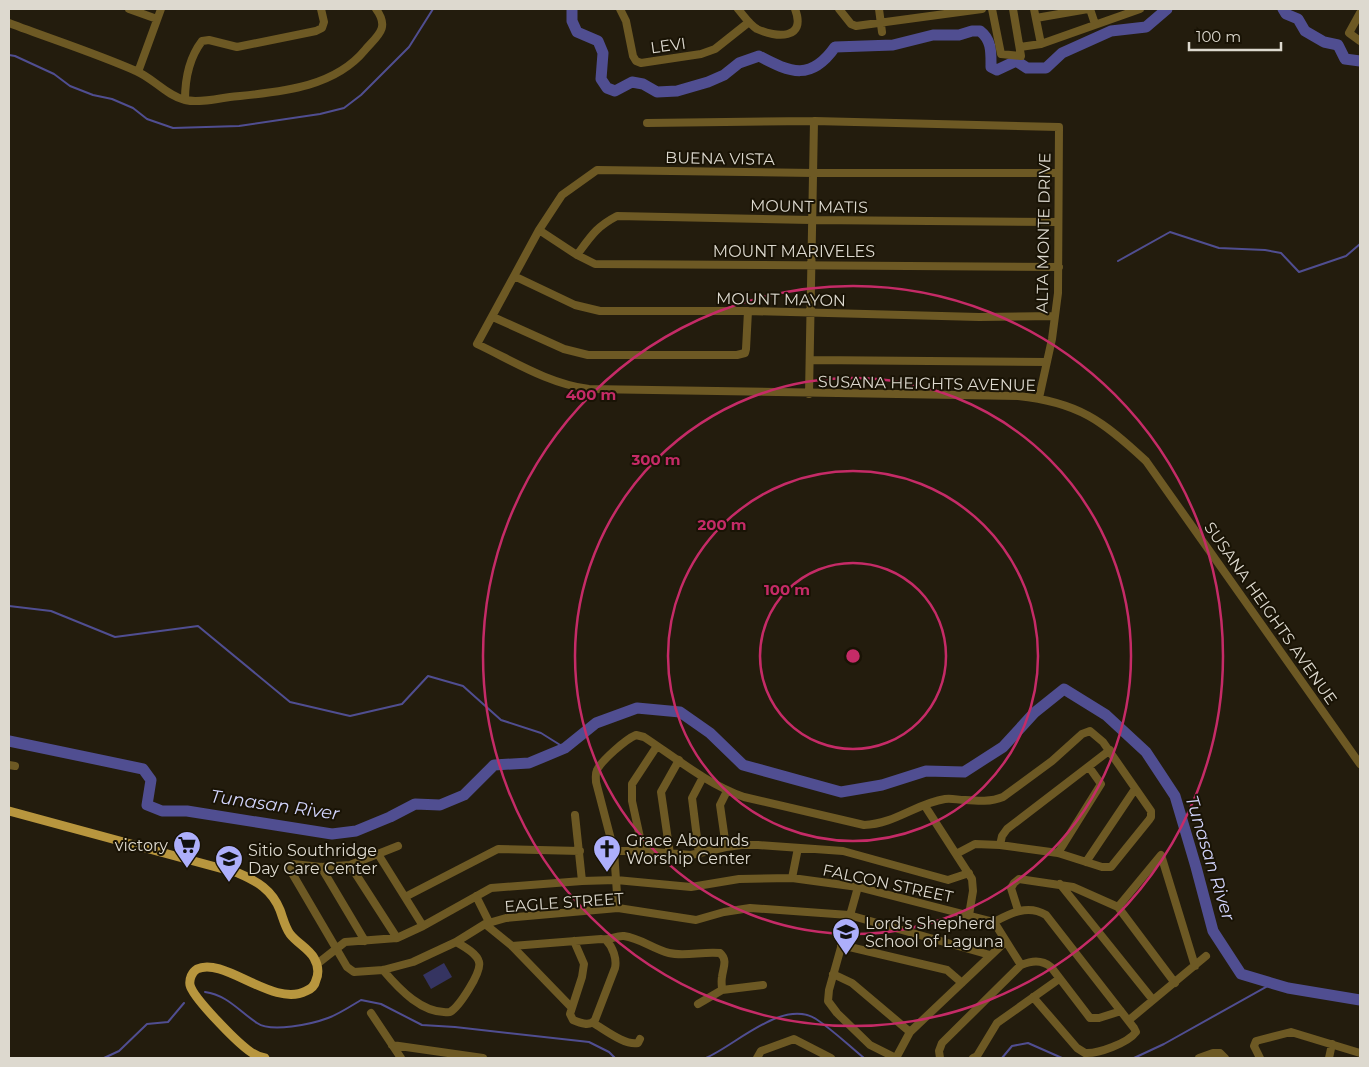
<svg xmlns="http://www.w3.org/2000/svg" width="1369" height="1067" font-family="Montserrat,sans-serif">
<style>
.green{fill:#353461}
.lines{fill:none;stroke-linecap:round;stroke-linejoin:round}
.stream{stroke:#504e91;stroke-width:2}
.river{stroke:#504e91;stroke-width:11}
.minor{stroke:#6d5924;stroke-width:8}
.major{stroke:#b8963e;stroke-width:9}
.ring{fill:none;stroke:#c52b67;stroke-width:2.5}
.labels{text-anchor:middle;stroke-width:4;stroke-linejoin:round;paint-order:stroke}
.street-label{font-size:16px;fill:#ddd9cf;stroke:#191305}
.poi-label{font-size:16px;fill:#ddd9cf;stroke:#191305;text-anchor:start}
.water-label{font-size:18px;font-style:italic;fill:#d1d3fb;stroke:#191305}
.centre{fill:#c52b67;stroke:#191305;stroke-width:2.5}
.ring-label{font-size:15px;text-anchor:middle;font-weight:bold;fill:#c52b67;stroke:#191305;stroke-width:4;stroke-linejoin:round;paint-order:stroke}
</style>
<rect width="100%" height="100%" fill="#231c0d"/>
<path class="green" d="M444,963L452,977L431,989L423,975Z"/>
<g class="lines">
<path class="stream" d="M9,55L15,56L54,74L70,86L93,95L112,99L133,108L147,119L173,128L239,126L320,114L344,108L361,95L409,47L433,9
M1118,261L1170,232L1219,248L1265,250L1281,253L1299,272L1346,256L1360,244
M9,606L51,611L115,637L198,626L290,702L350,716L402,704L428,676L463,686L501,720L541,733L565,748
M205,992C227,995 239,1011 257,1023C271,1033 312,1024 328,1018C339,1014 351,1006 361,1000L381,1004L422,1025L455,1027L589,1042L609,1052L615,1058
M104,1058L119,1051L147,1024L168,1022L184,1003
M706,1058C736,1045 783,998 816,1019C833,1030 848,1045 864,1058
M1002,1058L1012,1046L1028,1043L1062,1058
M1134,1058L1164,1044L1273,983"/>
<path class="river" d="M572,9V21L577,32L598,41L603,53L601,79L607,88L615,91L632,82L643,84L657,92L677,91L708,82L724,75L739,63L759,56C791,73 811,81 835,47L893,45L933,35H959L972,31H980C992,40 991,53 991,67L997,70L1016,61L1027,68H1046L1062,53L1111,31L1146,27L1167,9
M1283,9L1286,14L1298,19L1305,31L1324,42L1338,45L1345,59L1360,61
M9,741L143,769L151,780L147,805L162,811H187L332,834L356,831L390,817L415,804L440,805L464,795L494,765L529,763L565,748L596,723L637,708L680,712L710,733L743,765L841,792L882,785L926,771L964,772L1003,747L1034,713L1064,689L1106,715L1146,752L1175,796L1196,867L1213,931L1241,974L1288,988L1360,1000"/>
<path class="minor" d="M129,9L157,19
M620,9L626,21L633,56L636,61L641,63L701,54L715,49L749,22
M738,9C744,16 749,24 757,29C776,38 807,40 795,9
M839,9L851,24L856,26L982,9
M879,9L882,32
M992,9L1001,54L1021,56L1013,9
M1034,9L1041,44
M1090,9L1095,24
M1360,13L1349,33L1360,41
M1036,18L1088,9
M9,23C51,39 95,53 136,71C153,78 167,96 185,100C199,103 216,99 230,97C277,92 333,89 365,50C378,35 390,28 376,9
M1020,47L1041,44L1140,9
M138,72L161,9
M185,100C185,79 189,58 202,41L209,40L237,47L316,31L322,28L324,22L321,9
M647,123L814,121L1059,127L1058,293L1052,339L1039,398
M1058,173H813L597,170L562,195L539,230L477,344C513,361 549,384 589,389L1018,396C1078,402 1103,421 1146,461L1360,764
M539,230L577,255L595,264L1059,267
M577,255C591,236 596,227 617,216L811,220L1058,222
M514,276L575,305L600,311H748L979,317L1055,316
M493,317L564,349L588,355H737L745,353L746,349L748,311
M811,360L1046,362
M809,394L814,121
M9,765L15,766
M925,806L972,879L973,891L969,915
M575,815L582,881
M1000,845L1002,836L1007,829L1110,750
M398,846L350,865L321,867L293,864L289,866V868L347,967L354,972L383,970L413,962L456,942L485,924L506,918L618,908L696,920L724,912L750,908L849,915L990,955
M726,847L720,805L727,791
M614,851H643L691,855L726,847L742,845H758L843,851L948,880L969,873
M643,851L632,801V784L657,746
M1058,853L1101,784L1089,767
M378,854L423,926
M670,854L661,792L679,760
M699,854L692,798L703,777
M1086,862L1135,789
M350,865L397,938
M321,867L365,941
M792,878L798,848
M1060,884L1153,1000
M858,887L829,990L828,1001L837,1013L870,1045L896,1058L910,1032L1006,941
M476,896L489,922
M405,897L498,849L580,851
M1118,907L1161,855L1195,966
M618,908L614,851L596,782C596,778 595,774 597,770C601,761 626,739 636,735L644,737C676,758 707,784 744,797L864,825C895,824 917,803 945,799C952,798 958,800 965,800C978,801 991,802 1003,797L1052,761L1082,734L1090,731L1103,742L1151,811V817L1149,820L1111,867H1102L1058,853L1000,845L975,844L956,854
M1018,910L1011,888L1014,883L1019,879L1073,887L1118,907L1175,983
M994,922C1011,913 1028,904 1046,915L1134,1028L1136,1032C1128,1043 1098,1054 1085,1053L1077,1048L1033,997
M994,922L1021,965
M485,924L512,946L571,1007
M574,941L584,964L582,977L570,1014L573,1020C580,1023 590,1027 595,1020L615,968C617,959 613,947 606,940
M841,945L947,970L962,983
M512,946L601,939C610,941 616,935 624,936C640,938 653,949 669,953C685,957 703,951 720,953C728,960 723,968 722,977C721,981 722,986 722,990L763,985
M317,964L345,942L397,938L423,926L491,888L582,881L616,880L691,887L739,879L792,878L858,887L994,922
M383,970C399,989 423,1015 450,1012C459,1007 482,972 479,962C477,953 463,946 456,942
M833,974L852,983L910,1032
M698,1004L722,990
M371,1013L401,1058
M1129,1020L1206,956
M593,1023C604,1029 625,1046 638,1043L640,1039
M392,1045L483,1058
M757,1058L761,1051L794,1039L831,1058
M940,1058L939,1051L942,1043L1021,965C1031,961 1041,959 1051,967L1090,1018H1099L1121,1011
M973,1058L977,1056L997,1023L1059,979
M1199,1058L1213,1053H1220L1225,1058
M1260,1058L1254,1046L1256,1041L1291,1032L1360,1053
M1329,1058L1332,1044"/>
<path class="major" d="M9,811L238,873C257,881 272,890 280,910C283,918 285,927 290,934C297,943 309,949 314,958C318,965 319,973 316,980C315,985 311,989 306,991C273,1008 224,956 197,969C192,972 189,979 190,985C193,998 236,1041 248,1050C253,1054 259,1057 265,1058"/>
</g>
<g class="ring">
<circle cx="853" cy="656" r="93"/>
<circle cx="853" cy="656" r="185"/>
<circle cx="853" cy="656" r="278"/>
<circle cx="853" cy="656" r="370"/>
</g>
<defs>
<symbol id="supermarket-pin" viewBox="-11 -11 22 30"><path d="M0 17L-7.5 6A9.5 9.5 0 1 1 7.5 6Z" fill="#adaffb" stroke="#191305"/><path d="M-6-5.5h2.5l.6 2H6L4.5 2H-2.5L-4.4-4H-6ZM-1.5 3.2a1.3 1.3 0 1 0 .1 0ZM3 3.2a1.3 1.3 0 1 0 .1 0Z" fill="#111"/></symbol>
<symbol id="church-pin" viewBox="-11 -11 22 30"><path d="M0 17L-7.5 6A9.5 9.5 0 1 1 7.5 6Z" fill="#adaffb" stroke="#191305"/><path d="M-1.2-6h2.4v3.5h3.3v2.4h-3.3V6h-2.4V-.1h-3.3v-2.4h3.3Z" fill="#111"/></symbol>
<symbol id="school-pin" viewBox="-11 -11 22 30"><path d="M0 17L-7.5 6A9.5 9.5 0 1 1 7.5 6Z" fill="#adaffb" stroke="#191305"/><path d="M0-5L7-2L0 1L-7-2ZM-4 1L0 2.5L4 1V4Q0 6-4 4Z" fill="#111"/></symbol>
</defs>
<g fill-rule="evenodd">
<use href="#supermarket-pin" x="171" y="829" width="32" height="43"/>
<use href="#church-pin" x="591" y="833" width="32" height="43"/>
<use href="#school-pin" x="213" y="843" width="32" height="43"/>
<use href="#school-pin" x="830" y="916" width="32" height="43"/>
</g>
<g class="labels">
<g class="street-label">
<text transform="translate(668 45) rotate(-8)" y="6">LEVI</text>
<text transform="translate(720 158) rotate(1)" y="6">BUENA VISTA</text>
<text transform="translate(809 206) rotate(1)" y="6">MOUNT MATIS</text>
<text transform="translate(1043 233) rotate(-89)" y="6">ALTA MONTE DRIVE</text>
<text x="794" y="257">MOUNT MARIVELES</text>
<text transform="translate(781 299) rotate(1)" y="6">MOUNT MAYON</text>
<text transform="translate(927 383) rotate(1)" y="6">SUSANA HEIGHTS AVENUE</text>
<text transform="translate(1271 613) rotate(55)" y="6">SUSANA HEIGHTS AVENUE</text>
<text transform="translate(888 883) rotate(12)" y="6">FALCON STREET</text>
<text transform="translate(564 902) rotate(-4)" y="6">EAGLE STREET</text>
</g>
<g class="poi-label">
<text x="626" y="846">Grace Abounds<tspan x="626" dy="18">Worship Center</tspan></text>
<text x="168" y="851" text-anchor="end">victory</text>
<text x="248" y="856">Sitio Southridge<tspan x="248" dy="18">Day Care Center</tspan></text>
<text x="865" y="929">Lord's Shepherd<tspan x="865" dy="18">School of Laguna</tspan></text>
</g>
<g class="water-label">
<text transform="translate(275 805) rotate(8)" y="6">Tunasan River</text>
<text transform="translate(1210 858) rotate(73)" y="6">Tunasan River</text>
</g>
</g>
<circle cx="853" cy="656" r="8" class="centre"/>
<g class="ring-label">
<text x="591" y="400">400 m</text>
<text x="656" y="465">300 m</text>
<text x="722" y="530">200 m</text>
<text x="787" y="595">100 m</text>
</g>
<rect width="1369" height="1067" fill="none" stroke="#ddd9cf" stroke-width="20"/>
<path d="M1189 42v8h92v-8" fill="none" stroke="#ddd9cf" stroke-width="2.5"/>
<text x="1196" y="42" font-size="15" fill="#ddd9cf" stroke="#191305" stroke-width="4" paint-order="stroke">100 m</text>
</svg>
